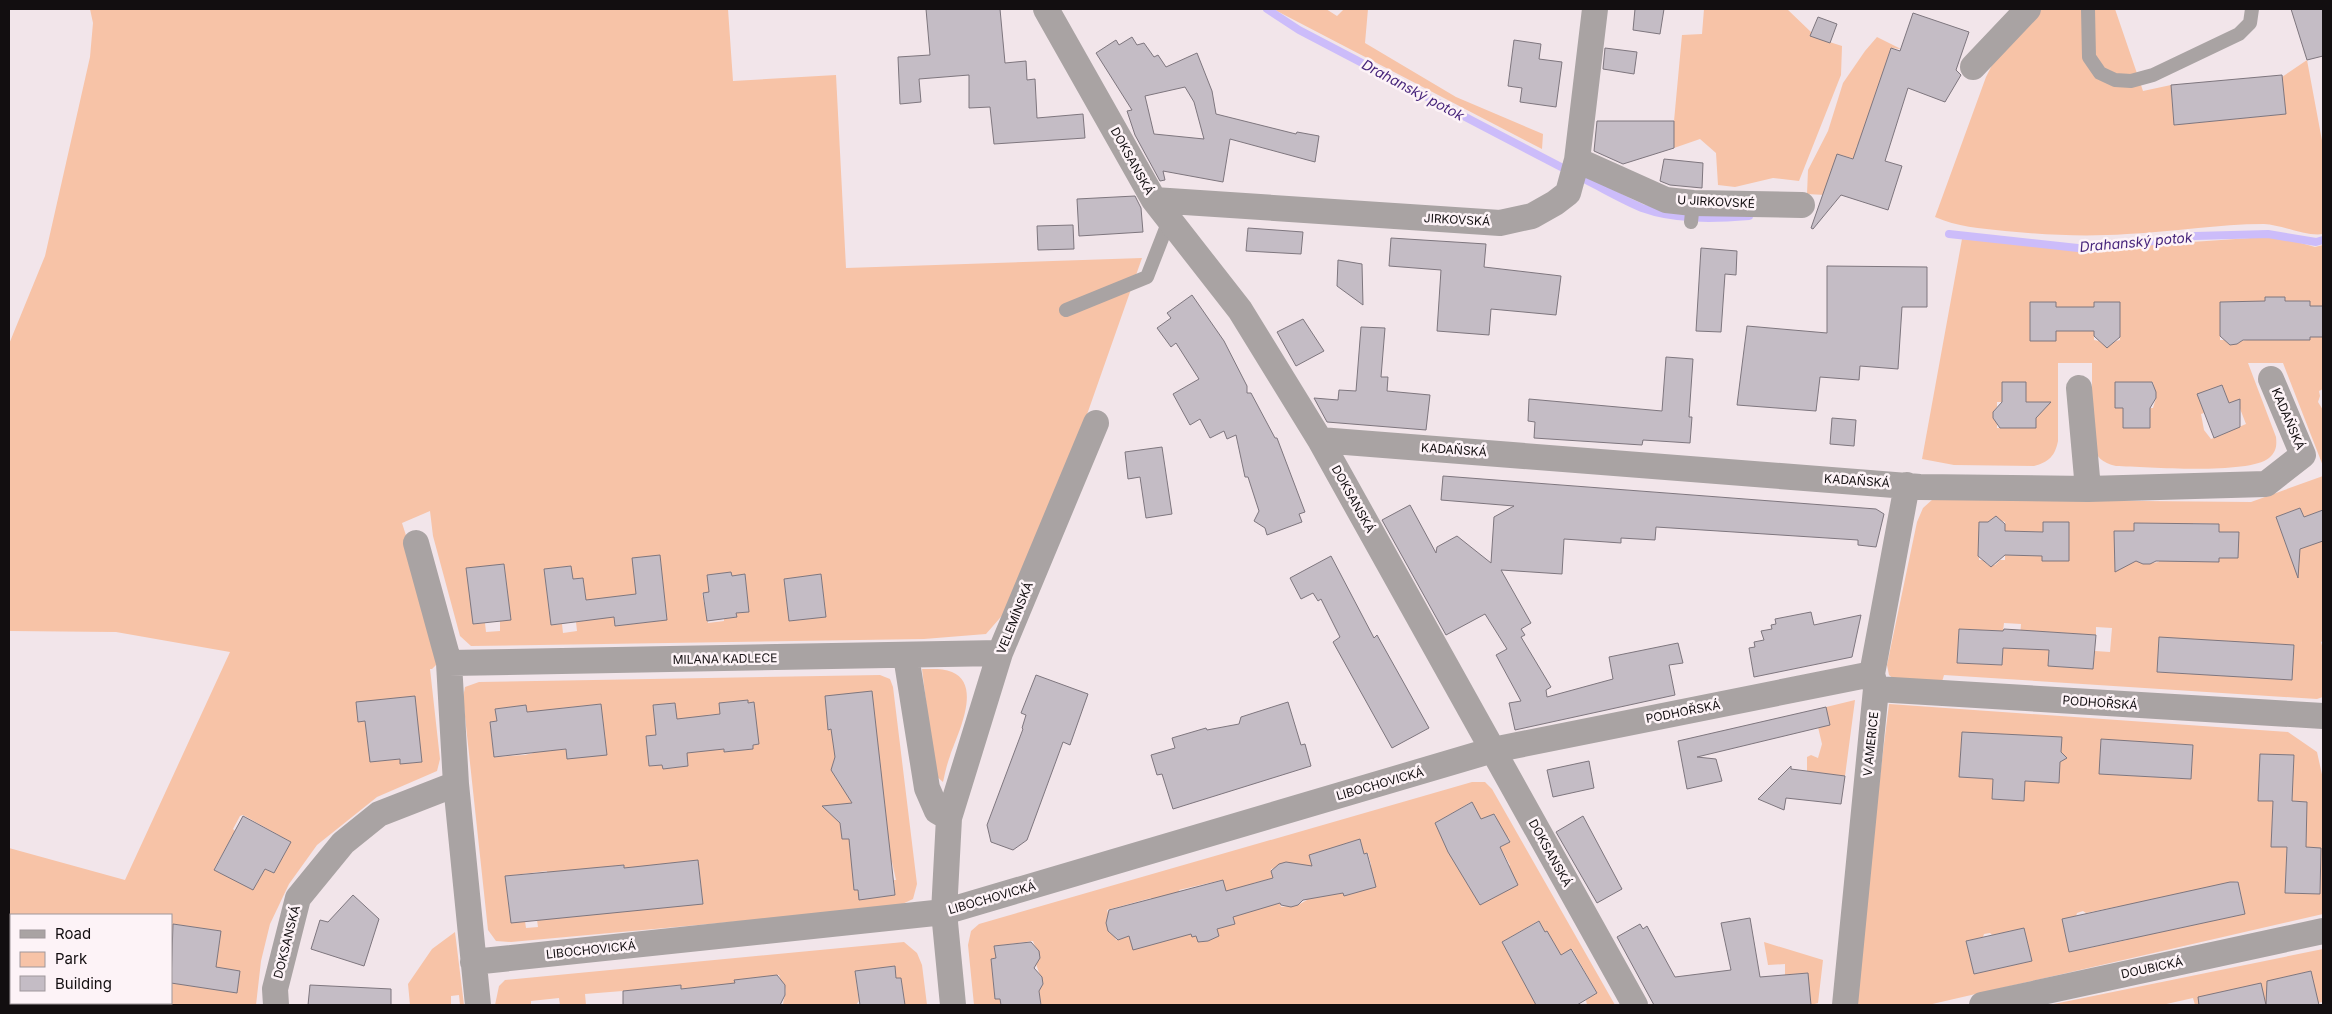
<svg xmlns="http://www.w3.org/2000/svg" width="2332" height="1014" font-family="Inter,sans-serif">
<style>
.green{fill:#f7c3a7;fill-rule:evenodd}
.lines{fill:none;stroke-linecap:round;stroke-linejoin:round}
.stream{stroke:#ccbcfa;stroke-width:8}
.building{fill:#c4bcc5;stroke:#7e767e;fill-rule:evenodd}
.lane{stroke:#a9a3a3;stroke-width:14}
.street{stroke:#a9a3a3;stroke-width:26}
.labels{text-anchor:middle;stroke-width:5;stroke-linejoin:round;paint-order:stroke}
.street-label{font-size:12px;fill:#120e10;stroke:#fdf3f7}
.water-label{font-size:14px;font-style:italic;fill:#46247b;stroke:#fdf3f7}
</style>
<rect width="100%" height="100%" fill="#f2e5ea"/>
<path class="green" d="M90,9H728L733,81L836,75L846,268L1142,258L1026,588L986,634L924,639L471,646L460,636L433,536L430,511L402,523L445,656L432,669H430L440,759L437,771L377,797L317,845L289,884L270,924L261,961L256,1005H9V848L125,880L230,652L116,632L9,631V344L45,256L90,57L93,23ZM660,556L667,620L615,626L612,597L636,594ZM504,564L511,620L500,621V631L486,632L485,623L473,624L467,569ZM570,566L573,579L583,578L588,620L576,622L577,631L563,633L562,624L551,625L544,569ZM731,572L732,576L745,574L749,612L736,613L737,617L724,619V621L708,623L702,593L709,592L707,575ZM821,574L826,617L789,621L784,579ZM356,702L422,762L400,763V759L370,762L365,721H358ZM243,815L291,842L274,873L265,869L253,890L214,869L235,831L233,829L240,816ZM11,915H171V937L174,924L221,931L216,967L240,971L237,993L171,983V1003H11Z
M1273,9H1326L1337,16L1344,9H1368L1365,43L1456,97L1543,134L1542,149Z
M1704,9H1787L1812,33L1811,36L1842,46L1841,75L1799,181L1773,178L1735,187L1718,185L1716,153L1700,139L1674,148V121L1682,35L1702,34Z
M2034,9H2115L2143,91L2171,85L2174,125L2286,114L2282,77L2307,60L2323,146V234C2308,237 2282,225 2264,224C2218,224 2173,232 2127,234C2086,237 2046,235 2005,231C1980,228 1957,227 1935,217L1986,77L2003,43Z
M1877,37L1901,49L1891,48L1859,145H1857L1855,159L1837,154L1825,195L1807,194L1808,170L1828,131L1843,83L1865,51Z
M2265,237L2287,239L2315,247L2323,245V306H2310V301H2285V297L2265,306L2246,301L2220,302V340H2225L2230,345C2237,344 2241,340 2247,340V331L2310,340V337H2323V389L2319,391L2320,396L2318,402L2323,410V466L2283,363H2248L2276,437C2277,446 2276,452 2269,458C2248,475 2147,467 2116,466C2102,463 2096,457 2092,443V363H2058V441C2055,456 2049,462 2034,466L1954,465L1922,459L1962,239L2075,250ZM2030,302H2056V307H2094V302H2120V340L2116,341L2110,345H2104L2099,341L2094,340V331H2056V341L2030,340ZM2002,382H2026V402H2036V428H1997V423L1993,418V412L1997,407V402H2002ZM2115,382H2153L2156,398L2153,408H2115ZM2222,385L2229,403L2237,401L2246,424L2211,439L2204,430L2201,414L2204,413L2198,395Z
M2323,476V510L2304,517L2300,508L2276,517L2289,553L2313,544L2312,540L2323,536V641L2321,642L2323,649V697L2317,699L1944,675L1942,682L1895,680L1889,675L1887,665L1917,522L1923,508L1933,499L2251,502ZM1993,518L2005,522V531L2043,532V522V561L2042,556L2005,555V560H2000L1995,565H1988L1983,560H1979V522H1989ZM2134,523H2160L2159,562L2143,564L2138,561L2114,557V531H2134ZM2193,523L2219,524V532L2238,533V558H2219L2218,562H2192ZM2004,623L2021,624L2019,649L2003,648L2002,665L1957,663L1959,629L2003,631ZM2096,627L2112,628L2110,652L2095,651L2093,669L2048,666L2050,632L2096,635ZM2159,638L2294,645L2292,679L2157,672Z
M922,669C932,669 943,668 952,672C983,685 957,735 950,756C947,764 945,773 943,782L935,775Z
M880,675L890,679L893,687L917,884L913,899L896,907L511,942L496,941L488,930L463,698L465,687L479,682ZM872,692L877,751L874,752L875,761H880L881,777L838,782C834,772 828,769 836,759L833,729H828L825,696ZM747,700L748,703L754,702L758,744L753,745V749L725,752L724,749L709,750L706,715L720,714L719,703ZM675,703L678,732H684L688,766L663,769L662,765L650,766L646,736L656,735L653,705ZM600,704L607,754L567,759L562,708ZM526,705L533,753L525,755L494,757L490,722L497,721L495,709ZM884,800L889,862H892L896,880H894L895,895L859,899L858,890H854L853,876L856,875L855,866L865,865L864,851H861L860,838L842,839L840,823L834,817L833,805ZM698,860L703,903L659,908L655,865ZM623,865L628,911L583,915L578,896L580,888L578,870ZM547,871L552,918L537,920L538,927L526,928L525,921L511,923L505,876Z
M1855,700L1845,776L1807,771V757L1811,755L1818,758L1822,744L1814,710Z
M1889,704L2288,732L2317,752L2323,779V914L1928,1005H1856L1852,1000ZM1962,732L1996,734L2061,752L2064,755L2063,760L2060,762L2059,783L2025,781L2024,801L1992,799L1993,779L1959,777ZM2101,740L2193,745L2191,779L2100,774ZM2260,754L2294,755L2292,801L2307,802L2306,847L2321,848L2320,894L2285,893L2287,847H2271L2273,801L2258,800ZM2238,881L2245,914L2156,933L2149,900ZM2120,906L2127,940L2069,952L2062,919L2076,916L2077,913L2083,911L2086,913ZM2024,928L2032,961L1974,974L1966,941L1983,937L1984,934L1990,933L1992,935Z
M1472,782H1485L1492,789L1615,1005H1587L1586,1000L1597,993L1572,949L1561,955L1547,931L1545,932L1538,921L1502,942L1538,1005H1041L1039,990L1043,984L1036,964C1043,953 1036,951 1033,941L994,946L996,958L991,959L995,999H1000L1001,1005H974L968,945L971,931L979,924ZM1471,802L1481,819L1495,814L1497,819L1487,824L1497,842L1508,837L1510,841L1500,847L1510,865L1470,888L1435,823ZM1360,839L1364,854L1368,853L1371,865L1344,896L1339,880L1317,886L1309,855ZM1296,863L1307,900L1298,905L1281,907L1280,903L1261,908L1254,883L1273,878L1271,869ZM1222,880L1235,924L1217,928L1219,936L1208,941L1199,942L1179,890ZM1151,898L1163,941L1129,936L1116,940L1107,910Z
M455,932L464,1005H460L459,995L451,996V1005H410L408,984L432,949Z
M904,942L917,953L922,965L927,1005H905L901,978H896L894,966L855,971L859,1001L856,1005H783C783,999 787,994 785,987C783,982 780,980 779,975L735,980L737,1005H711L709,986L681,989L680,985L667,986L668,1005H637L635,990L585,994L586,1005H560L559,998L531,1001V1005H495L499,986L505,980Z
M1764,942L1823,960L1818,1003L1811,1005L1808,973L1785,975V964L1768,965Z
M2323,949V1002L2318,1003L2311,971L2280,978L2286,1005H2258L2253,985L2222,992L2225,1005H2195L2193,998L2162,1005H2049Z"/>
<g class="lines">
<path class="stream" d="M1267,9L1299,30L1561,167
M1586,180C1604,189 1623,200 1642,208C1675,220 1714,219 1749,216
M1949,234L2087,249L2195,236L2268,234L2316,242L2323,240"/>
</g>
<path class="building" d="M926,9H1000L1005,63L1026,61L1027,80L1035,79L1037,118L1083,114L1085,138L994,144L990,107L969,108V75L919,79L921,102L900,104L898,57L930,55Z
M1635,9H1664L1660,34L1633,30Z
M2291,9H2323V56L2307,60Z
M1913,13L1969,32L1956,70L1961,75L1945,102L1908,88L1885,161L1902,166L1888,210L1841,195L1813,229L1811,228L1837,154L1853,159L1891,48L1900,51Z
M1818,17L1837,24L1830,43L1810,36Z
M1132,37L1137,45L1144,43L1154,57L1158,55L1166,67L1197,53L1212,91L1216,114L1296,134L1297,132L1319,136L1315,162L1230,139L1223,182L1163,171L1165,180L1160,181L1135,135L1127,111L1132,110L1096,53L1116,40L1119,45ZM1185,87L1194,102L1204,139L1154,134L1145,96Z
M1514,40L1541,44L1539,59L1562,62L1556,107L1520,102L1522,88L1508,86Z
M1605,48L1637,52L1634,74L1603,69Z
M2282,75L2286,114L2174,125L2171,85Z
M1597,121H1674V148L1623,164L1594,151Z
M1664,159L1703,163L1702,188L1670,185L1660,181Z
M1135,196L1141,208L1143,232L1079,236L1077,199Z
M1073,225L1074,249L1038,250L1037,226Z
M1248,228L1303,232L1301,254L1246,251Z
M1391,238L1486,244L1484,267L1561,276L1556,315L1491,309L1489,335L1437,331L1441,270L1389,266Z
M1701,248L1737,251L1736,275L1725,274L1721,332L1696,331Z
M1338,260L1362,264L1363,305L1337,286Z
M1827,266L1927,267V307H1902L1898,369L1860,366L1859,380L1820,377L1816,411L1737,405L1747,326L1827,333Z
M1192,295L1224,341L1247,386V393H1251L1275,438H1277L1305,512L1299,514L1302,522L1267,535L1265,528L1254,521L1259,511L1248,477H1245L1236,435L1227,439L1224,431L1210,438L1200,419L1190,425L1173,394L1199,379L1176,343L1171,347L1157,328L1171,318L1167,313Z
M2265,297H2285V301H2310V306H2323V337H2310V340H2243L2237,344L2230,345L2220,336V302L2265,301Z
M2030,302H2056V307H2094V302H2120V337L2107,348L2094,336V331H2056V341H2030Z
M1303,319L1324,351L1296,366L1277,332Z
M1361,327L1385,328L1381,377H1388L1387,391L1430,395L1426,430L1327,422L1314,398L1338,400L1339,390L1356,391Z
M1666,357L1693,359L1689,417H1692L1690,443L1643,440L1642,445L1534,438L1535,422L1528,421L1529,399L1662,411Z
M2002,382H2026V402H2051L2036,418V428H2000L1993,418V412L2002,402Z
M2115,382H2152L2156,392V398L2150,408V428H2123V408H2115Z
M2222,385L2229,403L2240,399V427L2214,438L2197,394Z
M1832,418L1856,420L1854,446L1830,444Z
M1162,447L1172,514L1146,518L1140,477L1128,479L1125,452Z
M1443,476L1876,509L1884,514L1876,547L1858,545V540L1656,527L1655,540L1621,538V543L1564,539L1562,574L1501,570L1531,623L1521,629L1525,635L1521,637L1551,687L1546,690L1547,697L1613,679L1609,657L1678,643L1683,663L1669,665L1675,695L1515,730L1509,703L1521,701L1496,655L1507,649L1485,614L1446,635L1382,520L1410,505L1436,553L1437,547L1457,536L1491,563L1494,517L1514,506L1441,500Z
M2300,508L2304,517L2323,510V541L2300,549L2298,578L2276,517Z
M1996,516L2005,524V531L2043,532V522H2069V561H2042V556L2005,555L1991,567L1978,556L1979,522H1988Z
M2134,523L2219,524V532H2239L2238,558H2219V562L2156,561L2150,564H2143L2136,561L2115,572L2114,531H2134Z
M660,555L667,620L615,626L614,617L551,625L544,569L571,566L573,579L583,578L586,600L636,594L632,558Z
M1331,556L1374,638L1377,635L1429,728L1392,748L1333,642L1340,637L1321,599L1318,601L1313,593L1301,599L1290,578Z
M504,564L511,620L473,624L466,568Z
M731,572L732,576L745,574L749,612L736,613L737,617L707,621L703,593L709,592L707,575Z
M821,574L826,617L789,621L784,579Z
M1811,612L1814,625L1861,615L1852,657L1754,677L1749,648L1755,647L1754,642L1764,640L1761,631L1772,629L1771,625L1776,624L1775,619Z
M1959,629L2003,631L2004,629L2096,635L2093,669L2048,666L2049,650L2003,648L2002,665L1957,663Z
M2159,637L2294,645L2292,680L2157,672Z
M1036,675L1088,694L1070,745L1063,742L1027,840L1013,850L991,842L987,825L1023,729L1022,728L1026,715L1021,713Z
M872,691L895,895L859,900L858,890H854L849,839H842L840,823L822,806L852,803L831,770L835,757L831,729L828,730L825,696Z
M415,696L422,762L400,764V759L370,762L365,721L358,722L356,702Z
M748,700V703L754,702L759,744L753,745V749L724,752V749L687,753L688,766L663,769L662,765L649,766L646,736L656,735L653,705L675,703L677,719L720,714L719,703Z
M1288,702L1301,745L1305,744L1311,766L1173,809L1162,774L1157,775L1151,755L1175,748L1172,738L1206,728L1207,730L1239,724L1241,717Z
M601,704L607,755L567,759L566,749L494,757L490,722L497,721L495,709L526,705L527,712Z
M1826,707L1830,725L1697,757L1716,759L1722,781L1687,789L1678,741Z
M1962,732L2062,737L2061,752L2067,758L2060,762L2059,783L2025,781L2024,801L1992,799L1993,779L1959,777Z
M2101,739L2193,745L2191,779L2099,774Z
M2260,754L2294,755L2292,801L2307,802L2306,847L2321,848L2320,894L2285,893L2287,847H2271L2273,801H2258Z
M1589,761L1594,788L1553,797L1547,770Z
M1791,766V769L1845,776L1841,804L1786,798L1784,810L1758,799Z
M1472,802L1481,819L1494,814L1510,842L1500,847L1518,885L1480,905L1448,852L1435,823Z
M243,816L291,842L274,873L265,869L253,890L214,870Z
M1583,816L1622,889L1597,903L1556,832Z
M1360,839L1364,854L1367,853L1376,887L1344,896L1343,893L1303,900L1298,905L1291,907L1281,905L1280,903L1233,917L1235,924L1217,929L1219,936L1208,941L1198,942L1196,936L1192,937L1191,934L1133,950L1129,936L1118,940L1108,931L1106,923L1109,910L1223,880L1226,891L1273,878L1271,871L1279,864L1286,862L1312,866L1309,855Z
M698,860L703,904L511,923L505,876L624,865V868Z
M2230,882H2238L2245,914L2069,952L2062,919Z
M353,895L379,919L364,966L311,949L320,920L328,922Z
M1750,918L1760,977L1808,973L1811,1005H1654L1617,937L1640,924L1643,929L1647,926L1675,977L1731,970L1721,923Z
M1539,921L1545,932L1547,931L1561,955L1571,949L1597,993L1577,1005H1536L1502,942Z
M173,924L221,931L216,967L240,971L237,993L171,983Z
M2024,928L2032,961L1974,974L1966,941Z
M1031,942L1039,951L1040,958L1034,968L1042,977L1043,984L1039,991L1041,1005H1001L1000,999H995L991,959L996,958L994,946Z
M895,966L896,978H901L905,1005H860L855,971Z
M2311,971L2319,1005H2199L2198,997L2261,983L2266,1005L2267,981Z
M777,975L785,985V995L780,1005H623V991L681,985V989L735,983L734,980Z
M310,985L391,989V1005H308Z"/>
<g class="lines">
<path class="lane" d="M2088,9L2089,57L2100,73L2115,80L2131,81L2153,75L2239,34L2250,23L2252,9
M1691,222L1693,203
M1066,310L1147,277L1170,218"/>
<path class="street" d="M1046,9L1154,200L1240,310L1320,440L1635,1005
M1973,67L2028,9
M1577,160L1666,200L1693,203L1802,205
M1154,200L1500,223L1532,216L1555,203L1568,193L1577,160L1595,9
M2079,388L2088,489
M1320,440L1920,487L2088,489L2266,484L2303,455L2271,379
M416,543L449,663L456,784L478,1005
M906,656L927,788L937,811L949,818
M449,663L1000,653
M1876,689L2323,716
M473,962L944,912L1493,750L1872,674
M276,1005L275,989L298,898L343,843L379,814L456,784
M953,1005L944,912L949,818L1000,653L1096,423
M1845,1005L1876,689L1872,674L1907,485
M1982,1005L2323,931"/>
</g>
<g class="labels">
<g class="street-label">
<text transform="translate(1132 161) rotate(61)" y="4">DOKSANSKÁ</text>
<text transform="translate(1716 202) rotate(3)" y="4">U JIRKOVSKÉ</text>
<text transform="translate(1457 220) rotate(3)" y="4">JIRKOVSKÁ</text>
<text transform="translate(2288 419) rotate(67)" y="4">KADAŇSKÁ</text>
<text transform="translate(1454 450) rotate(4)" y="4">KADAŇSKÁ</text>
<text transform="translate(1857 481) rotate(4)" y="4">KADAŇSKÁ</text>
<text transform="translate(1353 499) rotate(61)" y="4">DOKSANSKÁ</text>
<text transform="translate(1015 618) rotate(-68)" y="4">VELEMÍNSKÁ</text>
<text transform="translate(725 659) rotate(-1)" y="4">MILANA KADLECE</text>
<text transform="translate(2100 703) rotate(4)" y="4">PODHOŘSKÁ</text>
<text transform="translate(1683 712) rotate(-11)" y="4">PODHOŘSKÁ</text>
<text transform="translate(1871 744) rotate(-84)" y="4">V AMERICE</text>
<text transform="translate(1380 784) rotate(-16)" y="4">LIBOCHOVICKÁ</text>
<text transform="translate(1550 853) rotate(61)" y="4">DOKSANSKÁ</text>
<text transform="translate(992 898) rotate(-16)" y="4">LIBOCHOVICKÁ</text>
<text transform="translate(287 942) rotate(-76)" y="4">DOKSANSKÁ</text>
<text transform="translate(591 950) rotate(-6)" y="4">LIBOCHOVICKÁ</text>
<text transform="translate(2152 968) rotate(-12)" y="4">DOUBICKÁ</text>
</g>
<g class="water-label">
<text transform="translate(1413 90) rotate(28)" y="5">Drahanský potok</text>
<text transform="translate(2136 242) rotate(-5)" y="5">Drahanský potok</text>
</g>
</g>
<rect width="2332" height="1014" fill="none" stroke="#120e10" stroke-width="20"/>
<rect x="10" y="914" width="162" height="90" fill="#fdf3f7" stroke="#9f979b"/>
<rect x="20" y="930" width="25" height="8" fill="#a9a3a3" stroke="#9f979b"/>
<text x="55" y="939" font-size="15" fill="#120e10">Road</text>
<rect x="20" y="952" width="25" height="15" fill="#f7c3a7" stroke="#9f979b"/>
<text x="55" y="964" font-size="15" fill="#120e10">Park</text>
<rect x="20" y="976" width="25" height="15" fill="#c4bcc5" stroke="#9f979b"/>
<text x="55" y="989" font-size="15" fill="#120e10">Building</text>
</svg>
